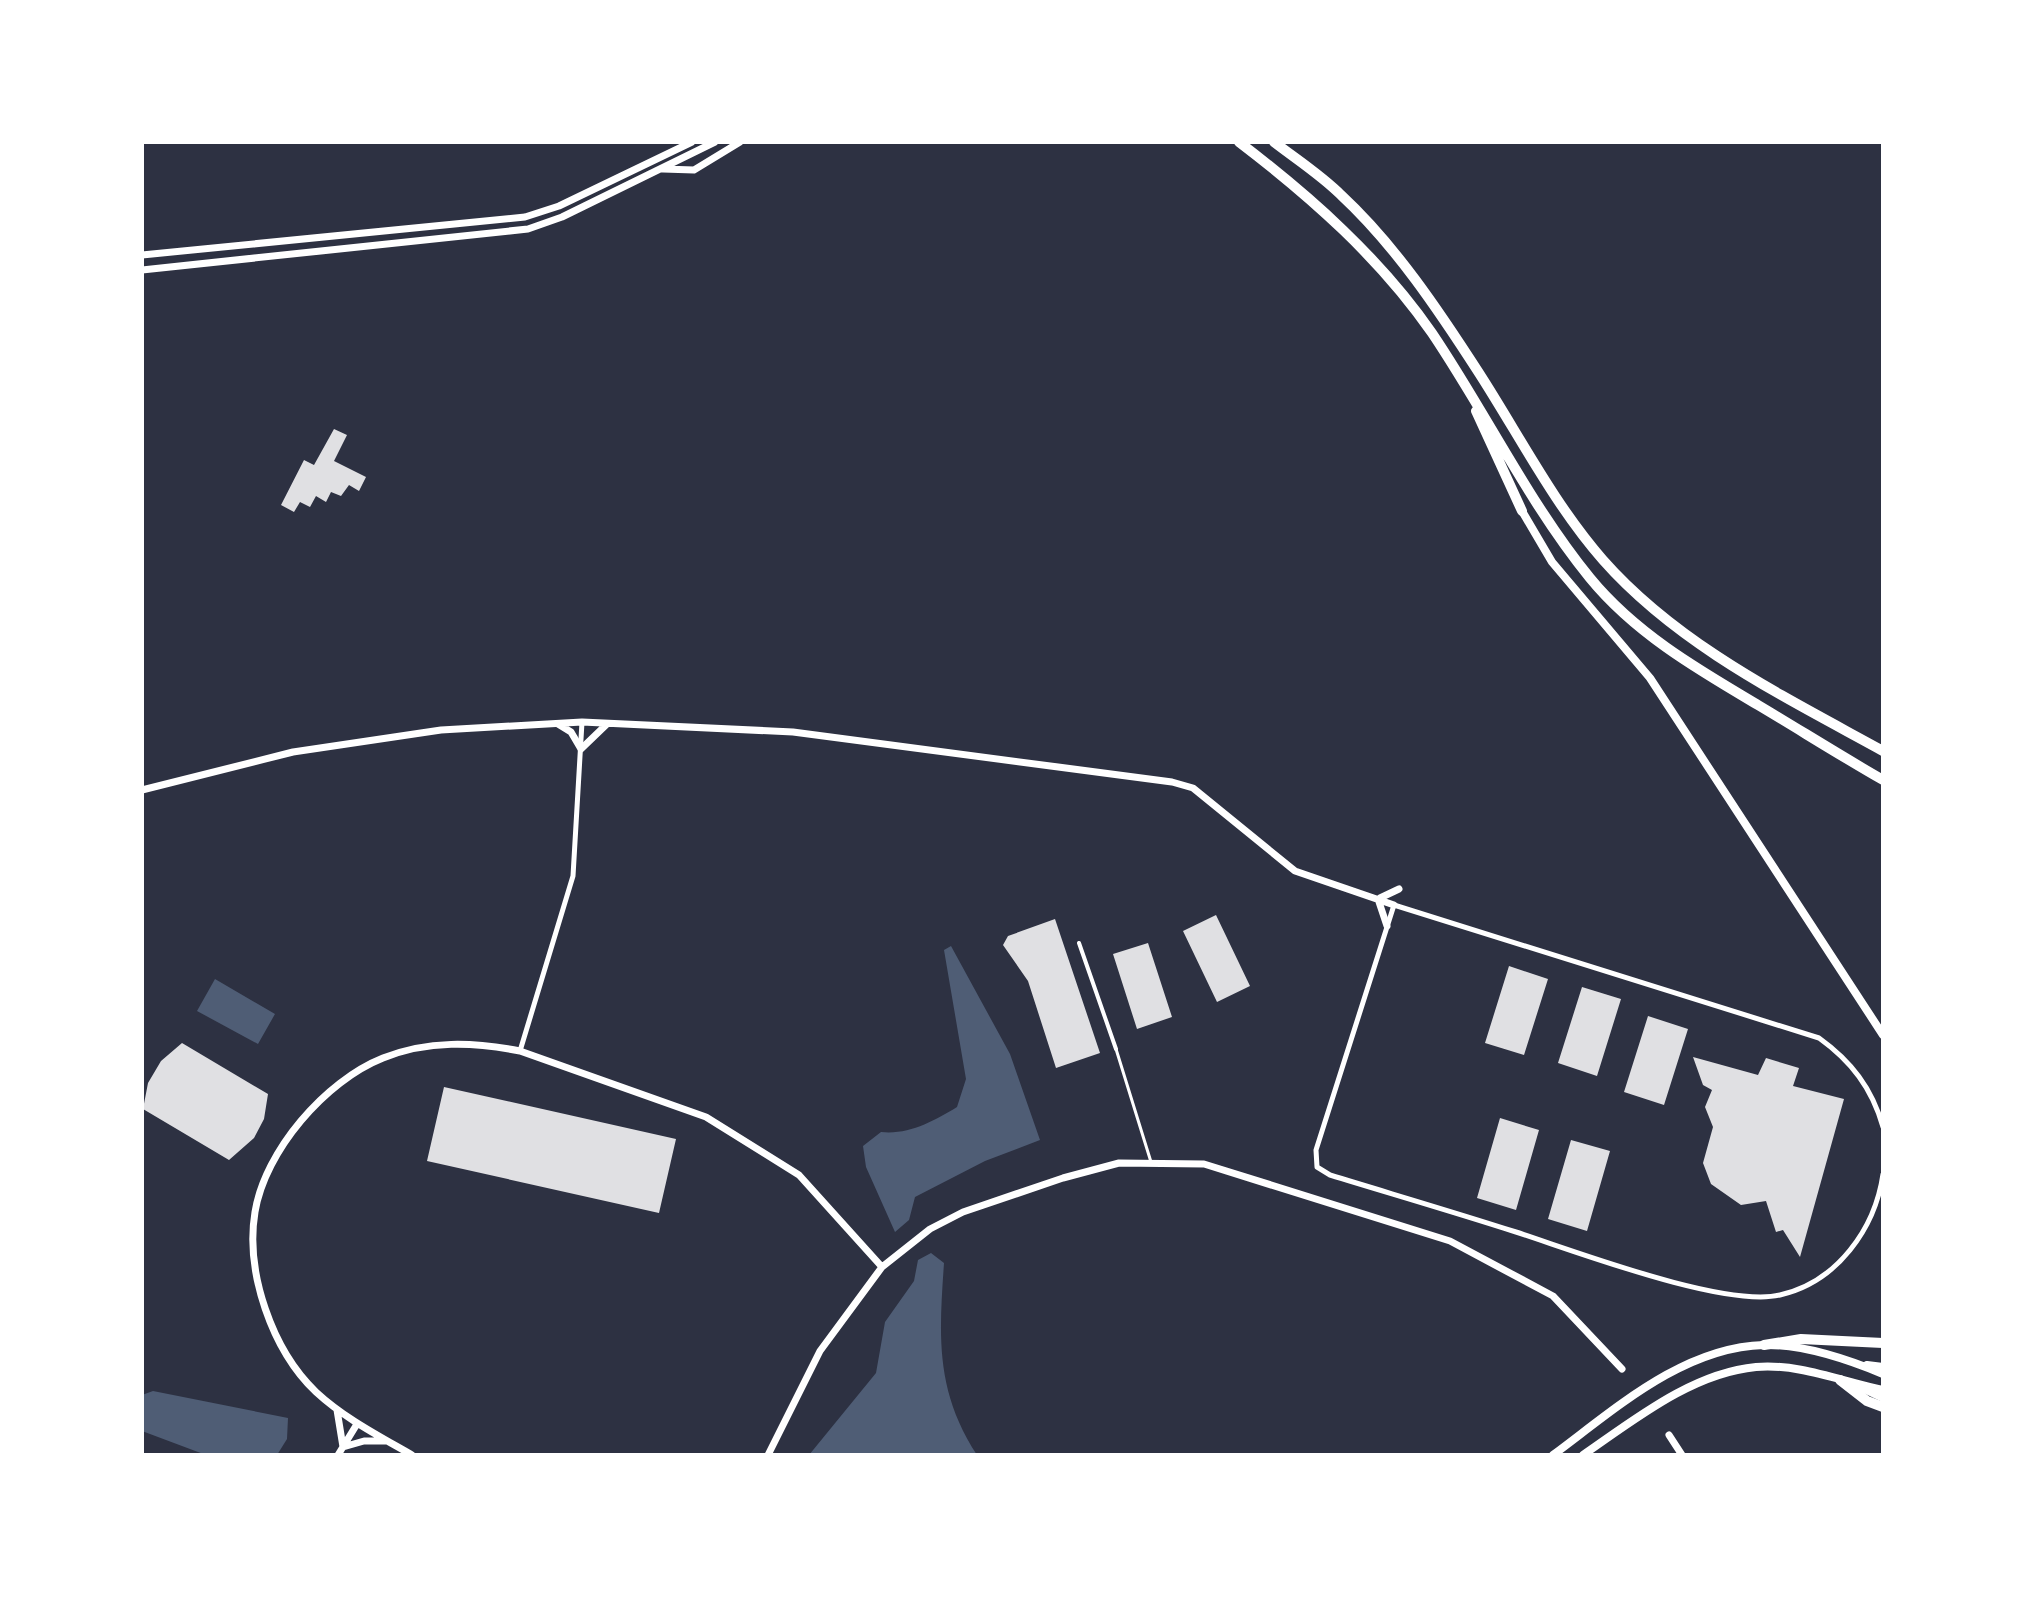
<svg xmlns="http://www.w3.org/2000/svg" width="2025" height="1597" font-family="Inter,sans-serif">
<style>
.water{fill:#4f5d75}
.building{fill:#e0e0e3}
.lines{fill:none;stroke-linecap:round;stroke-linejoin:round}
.service{stroke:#fff;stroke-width:3}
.pedestrian{stroke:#fff;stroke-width:4}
.minor{stroke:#fff;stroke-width:5}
.tertiary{stroke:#fff;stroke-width:7}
.secondary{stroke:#fff;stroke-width:8}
.primary{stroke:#fff;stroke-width:8}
.motorway{stroke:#fff;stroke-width:10}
</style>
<rect width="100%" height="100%" fill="#2d3142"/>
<path class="water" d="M951,946L1010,1054L1040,1140L985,1161L915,1197L909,1220L895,1232L866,1167L863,1146L881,1132C909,1135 934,1121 957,1107L966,1079L944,950Z
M215,979L275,1014L258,1044L197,1011Z
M931,1253L944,1263C939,1336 935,1390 977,1455H809L876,1373L885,1322L914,1281L918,1260Z
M153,1391L288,1418L287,1439L277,1455H206L142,1431V1395Z"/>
<path class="building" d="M334,429L347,435L334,461L366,477L359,491L349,485L341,496L331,492L326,502L316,496L310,507L300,502L294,512L281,505L304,460L314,465Z
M1216,915L1250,986L1217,1002L1183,931Z
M1055,919L1100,1053L1056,1068L1028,981L1003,945L1008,936Z
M1148,943L1172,1017L1137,1029L1113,954Z
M1509,966L1548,979L1524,1055L1485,1043Z
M1582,987L1621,999L1597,1076L1558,1063Z
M1648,1016L1688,1029L1664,1105L1624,1092Z
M182,1043L268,1094L264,1119L254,1138L229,1160L143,1109L148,1083L161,1061Z
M1693,1057L1758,1075L1766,1058L1799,1068L1793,1086L1844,1099L1800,1257L1783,1230L1776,1232L1766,1201L1741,1205L1711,1184L1703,1163L1713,1127L1705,1107L1712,1090L1703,1085Z
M444,1087L676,1139L659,1213L427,1161Z
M1500,1118L1539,1130L1516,1210L1477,1198Z
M1571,1140L1610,1151L1587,1231L1548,1219Z"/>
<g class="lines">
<path class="service" d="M1116,1049L1151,1162"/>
<path class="pedestrian" d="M1079,943L1116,1049"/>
<path class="minor" d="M520,1051L573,876L582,722
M1883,1127C1872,1088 1851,1061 1819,1038L1394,905L1316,1150L1317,1167L1330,1175C1392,1194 1454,1212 1516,1232C1575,1251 1724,1308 1780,1295C1837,1282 1875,1229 1883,1174"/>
<path class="tertiary" d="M663,169L694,170L740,142
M142,255L525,217L559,206L692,142
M142,270L528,229L562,217L715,142
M558,724L571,732L581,749L607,724
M142,790L293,752L441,730L582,722L793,732L1172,782L1193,788L1295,871L1394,905
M1380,898L1399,889
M1378,899L1387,926
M337,1410L343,1447
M1669,1435L1682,1455
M343,1447L364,1441H385
M338,1455L357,1424
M412,1455C379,1436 344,1418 316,1392C272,1350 245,1272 255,1212C265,1151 325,1081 383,1058C428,1040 474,1042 520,1051L706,1117L799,1175L882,1267
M768,1455L820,1351L882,1267L930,1229L963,1212L1063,1178L1119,1163L1204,1164L1450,1241L1553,1296L1622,1369"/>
<path class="secondary" d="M1522,511L1552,562L1650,678L1883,1035"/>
<path class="primary" d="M1867,1365L1883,1367
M1862,1388L1883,1398
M1553,1455C1614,1410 1683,1347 1764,1345C1803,1344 1847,1359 1883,1374
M1583,1455C1634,1420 1692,1373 1756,1367C1798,1363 1843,1382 1883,1390"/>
<path class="motorway" d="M1239,142C1311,197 1380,258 1432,333C1486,413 1529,503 1590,578C1635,633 1697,669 1758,705C1800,730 1841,756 1883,780
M1274,142C1296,159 1321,175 1341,195C1395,245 1439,311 1479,373C1519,435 1554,504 1603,560C1678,645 1785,697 1883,751
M1476,411L1522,511
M1764,1345L1801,1339L1883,1343
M1840,1380L1867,1401L1883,1407"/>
</g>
<rect width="2025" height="1597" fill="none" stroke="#ffffff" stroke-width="288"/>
</svg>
